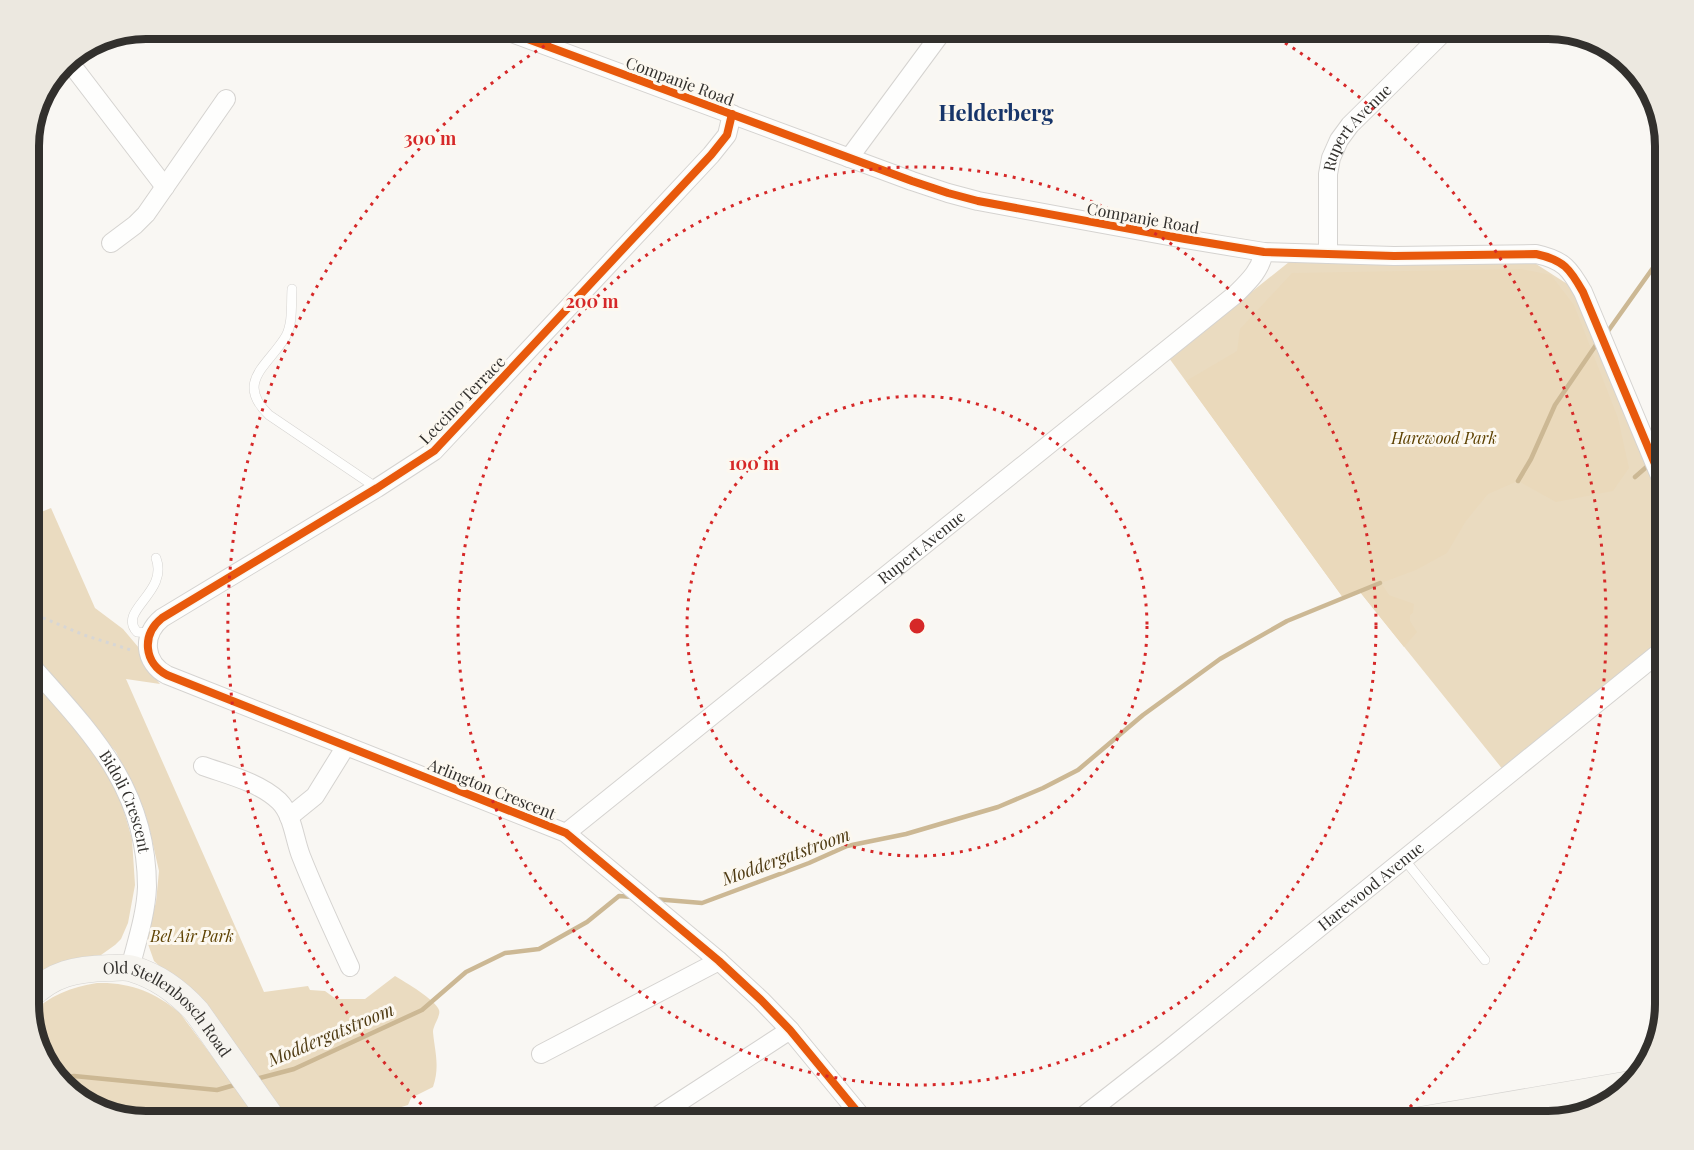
<svg xmlns="http://www.w3.org/2000/svg" width="1694" height="1150" font-family="'Playfair Display',serif">
<style>
.green{fill:#eadbc0}
.forest{fill:#ead9bb}
.lines{fill:none;stroke-linecap:round;stroke-linejoin:round}
.stream{stroke:#ccb894;stroke-width:4.5}
.lane-casing{stroke:#d5d3d0;stroke-width:10}
.street-casing{stroke:#d5d3d0;stroke-width:20}
.secondary-casing{stroke:#d5d3d0;stroke-width:27}
.path{stroke:#d7d6d5;stroke-width:3;stroke-dasharray:3 4.5;stroke-linecap:butt}
.lane{stroke:#fefefd;stroke-width:9}
.street{stroke:#fefefd;stroke-width:18}
.secondary{stroke:#f6f4ef;stroke-width:26}
.cycleway-casing{stroke:#fcf8f0;stroke-width:11}
.cycleway{stroke:#e8590c;stroke-width:8}
.ring{fill:none;stroke:#d62828;stroke-width:3;stroke-dasharray:3 6}
.labels{text-anchor:middle;stroke-width:6;stroke-linejoin:round;paint-order:stroke}
.street-label{font-size:16px;fill:#32302d;stroke:#fcf8f0}
.park-label{font-size:16px;font-style:italic;fill:#5d4100;stroke:#fcf8f0}
.water-label{font-size:18px;font-style:italic;fill:#4f3b13;stroke:#fcf8f0}
.district-label{font-size:22px;font-weight:bold;fill:#17356a;stroke:#fcf8f0}
.rim{fill:none;stroke:#32302d;stroke-width:8}
.centre{fill:#d62828;stroke:#fcf8f0;stroke-width:3}
.ring-label{font-size:18px;text-anchor:middle;font-weight:bold;fill:#d62828;stroke:#fcf8f0;stroke-width:6;stroke-linejoin:round;paint-order:stroke}
</style>
<rect width="100%" height="100%" fill="#f9f7f3"/>
<path class="green" d="M1289,262H1533L1572,287L1665,510V642L1504,771L1360,592L1344,599L1169,358Z
M51,508L95,608L123,629L139,648L145,666L160,684L126,679L264,992L308,986L310,990L325,991L336,999H365L395,976C405,982 436,1000 439,1010C441,1016 433,1025 433,1032C435,1053 440,1066 433,1087L411,1098L408,1105L375,1115H356L338,1121H290L217,1019L154,961L148,944L147,935L156,902L159,871L149,827L143,807L116,752L29,651V517Z
M29,675L96,754L119,794L132,839L135,885L128,923L121,939L115,945L101,955L63,963L38,973L29,979Z
M97,983C130,982 155,992 180,1013L260,1121H146L81,1101L44,1062L30,1014C49,996 71,987 97,983Z"/>
<path class="forest" d="M1521,269L1551,275L1574,305L1618,418L1629,468L1613,491L1556,502L1518,481L1488,494L1466,521L1447,553L1416,570L1381,583L1389,595L1414,604L1413,613L1410,615V621L1417,632L1404,647L1360,592L1344,599L1186,381L1237,351L1240,329L1292,273Z"/>
<g class="lines">
<path class="stream" d="M1606,334L1665,251
M1635,477L1651,463
M1518,481L1531,459L1555,405L1598,342
M654,899L702,903L809,863L847,846L906,834L998,807L1043,788L1078,770L1143,715L1220,659L1287,621L1380,583
M59,1078L74,1076L217,1090L238,1084
M256,1079L294,1069L422,1010L466,972L505,953L539,949L587,922L619,896L633,897"/>
<defs>
<path id="lane" d="M292,289C291,304 293,323 286,336C269,365 234,382 269,415L377,488
M150,633L137,632C117,610 169,593 156,558
M1404,859L1485,960"/>
<g id="street">
<path d="M498,28L912,181L948,193L978,201L1185,239L1264,252L1394,256L1536,254C1564,260 1570,269 1583,292L1665,488"/>
<path d="M68,60L165,187"/>
<path d="M732,114L727,135L711,155L434,451L377,488L162,618C141,635 144,663 167,675L566,833L719,961L761,1000L790,1030L865,1121"/>
<path d="M849,158L945,28"/>
<path d="M111,243L135,225L146,214L226,99"/>
<path id="s1" d="M1328,254V174L1331,158L1339,140L1350,125L1448,28"/>
<path id="s2" d="M29,663C90,732 147,787 147,887C146,914 137,941 130,968"/>
<path d="M203,766C228,775 259,782 279,801C293,815 294,838 301,856C316,894 333,930 350,967"/>
<path d="M289,817L315,796L346,746"/>
<path id="s3" d="M566,833L1236,294C1249,281 1260,271 1264,252"/>
<path d="M541,1054L719,961"/>
<path d="M650,1121L790,1030"/>
<path id="s4" d="M1077,1121L1168,1050L1665,648"/>
</g>
<g id="secondary">
<path id="s5" d="M29,997C53,973 76,969 109,968C117,968 126,966 133,969C159,977 179,992 197,1012L274,1121"/>
<path d="M1414,1121L1630,1084"/>
</g>
</defs>
<use href="#lane" class="lane-casing"/>
<use href="#street" class="street-casing"/>
<use href="#secondary" class="secondary-casing"/>
<path class="path" d="M29,612L84,635L134,651"/>
<use href="#lane" class="lane"/>
<use href="#street" class="street"/>
<use href="#secondary" class="secondary"/>
<defs>
<path id="cycleway" d="M498,28L912,181L948,193L978,201L1185,239L1264,252L1394,256L1536,254C1564,260 1570,269 1583,292L1665,488
M732,114L727,135L711,155L434,451L377,488L162,618C141,635 144,663 167,675L566,833L719,961L761,1000L790,1030L865,1121"/>
</defs>
<use href="#cycleway" class="cycleway-casing"/>
<use href="#cycleway" class="cycleway"/>
</g>
<g class="ring">
<circle cx="917" cy="626" r="230"/>
<circle cx="917" cy="626" r="459"/>
<path d="M434 1117A689 689 0 0 1 572 29M1262 29A689 689 0 0 1 1400 1117"/>
</g>
<g class="labels">
<g class="street-label">
<text transform="translate(680 81) rotate(20)" y="6">Companje Road</text>
<text dy="6" stroke="none"><textPath href="#s1" startOffset="136">Rupert Avenue</textPath></text>
<text transform="translate(1143 218) rotate(10)" y="6">Companje Road</text>
<text transform="translate(462 400) rotate(-46)" y="6">Leccino Terrace</text>
<text dy="6" stroke="none"><textPath href="#s3" startOffset="456">Rupert Avenue</textPath></text>
<text transform="translate(492 789) rotate(22)" y="6">Arlington Crescent</text>
<text dy="6" stroke="none"><textPath href="#s2" startOffset="171">Bidoli Crescent</textPath></text>
<text dy="6" stroke="none"><textPath href="#s4" startOffset="376">Harewood Avenue</textPath></text>
<text dy="6" stroke="none"><textPath href="#s5" startOffset="162">Old Stellenbosch Road</textPath></text>
</g>
<g class="park-label">
<text x="1444" y="444">Harewood Park</text>
<text x="192" y="942">Bel Air Park</text>
</g>
<g class="water-label">
<text transform="translate(786 857) rotate(-20)" y="6">Moddergatstroom</text>
<text transform="translate(331 1035) rotate(-23)" y="6">Moddergatstroom</text>
</g>
<g class="district-label">
<text x="996" y="121">Helderberg</text>
</g>
</g>
<path d="M0 0H1694V1150H0ZM146 39H1548A107 107 0 0 1 1655 146V1004A107 107 0 0 1 1548 1111H146A107 107 0 0 1 39 1004V146A107 107 0 0 1 146 39Z" fill="#ece8e0" fill-rule="evenodd"/>
<path class="rim" d="M146 39H1548A107 107 0 0 1 1655 146V1004A107 107 0 0 1 1548 1111H146A107 107 0 0 1 39 1004V146A107 107 0 0 1 146 39Z"/>
<circle cx="917" cy="626" r="9" class="centre"/>
<g class="ring-label">
<text x="430" y="145">300 m</text>
<text x="592" y="308">200 m</text>
<text x="754" y="470">100 m</text>
</g>
</svg>
